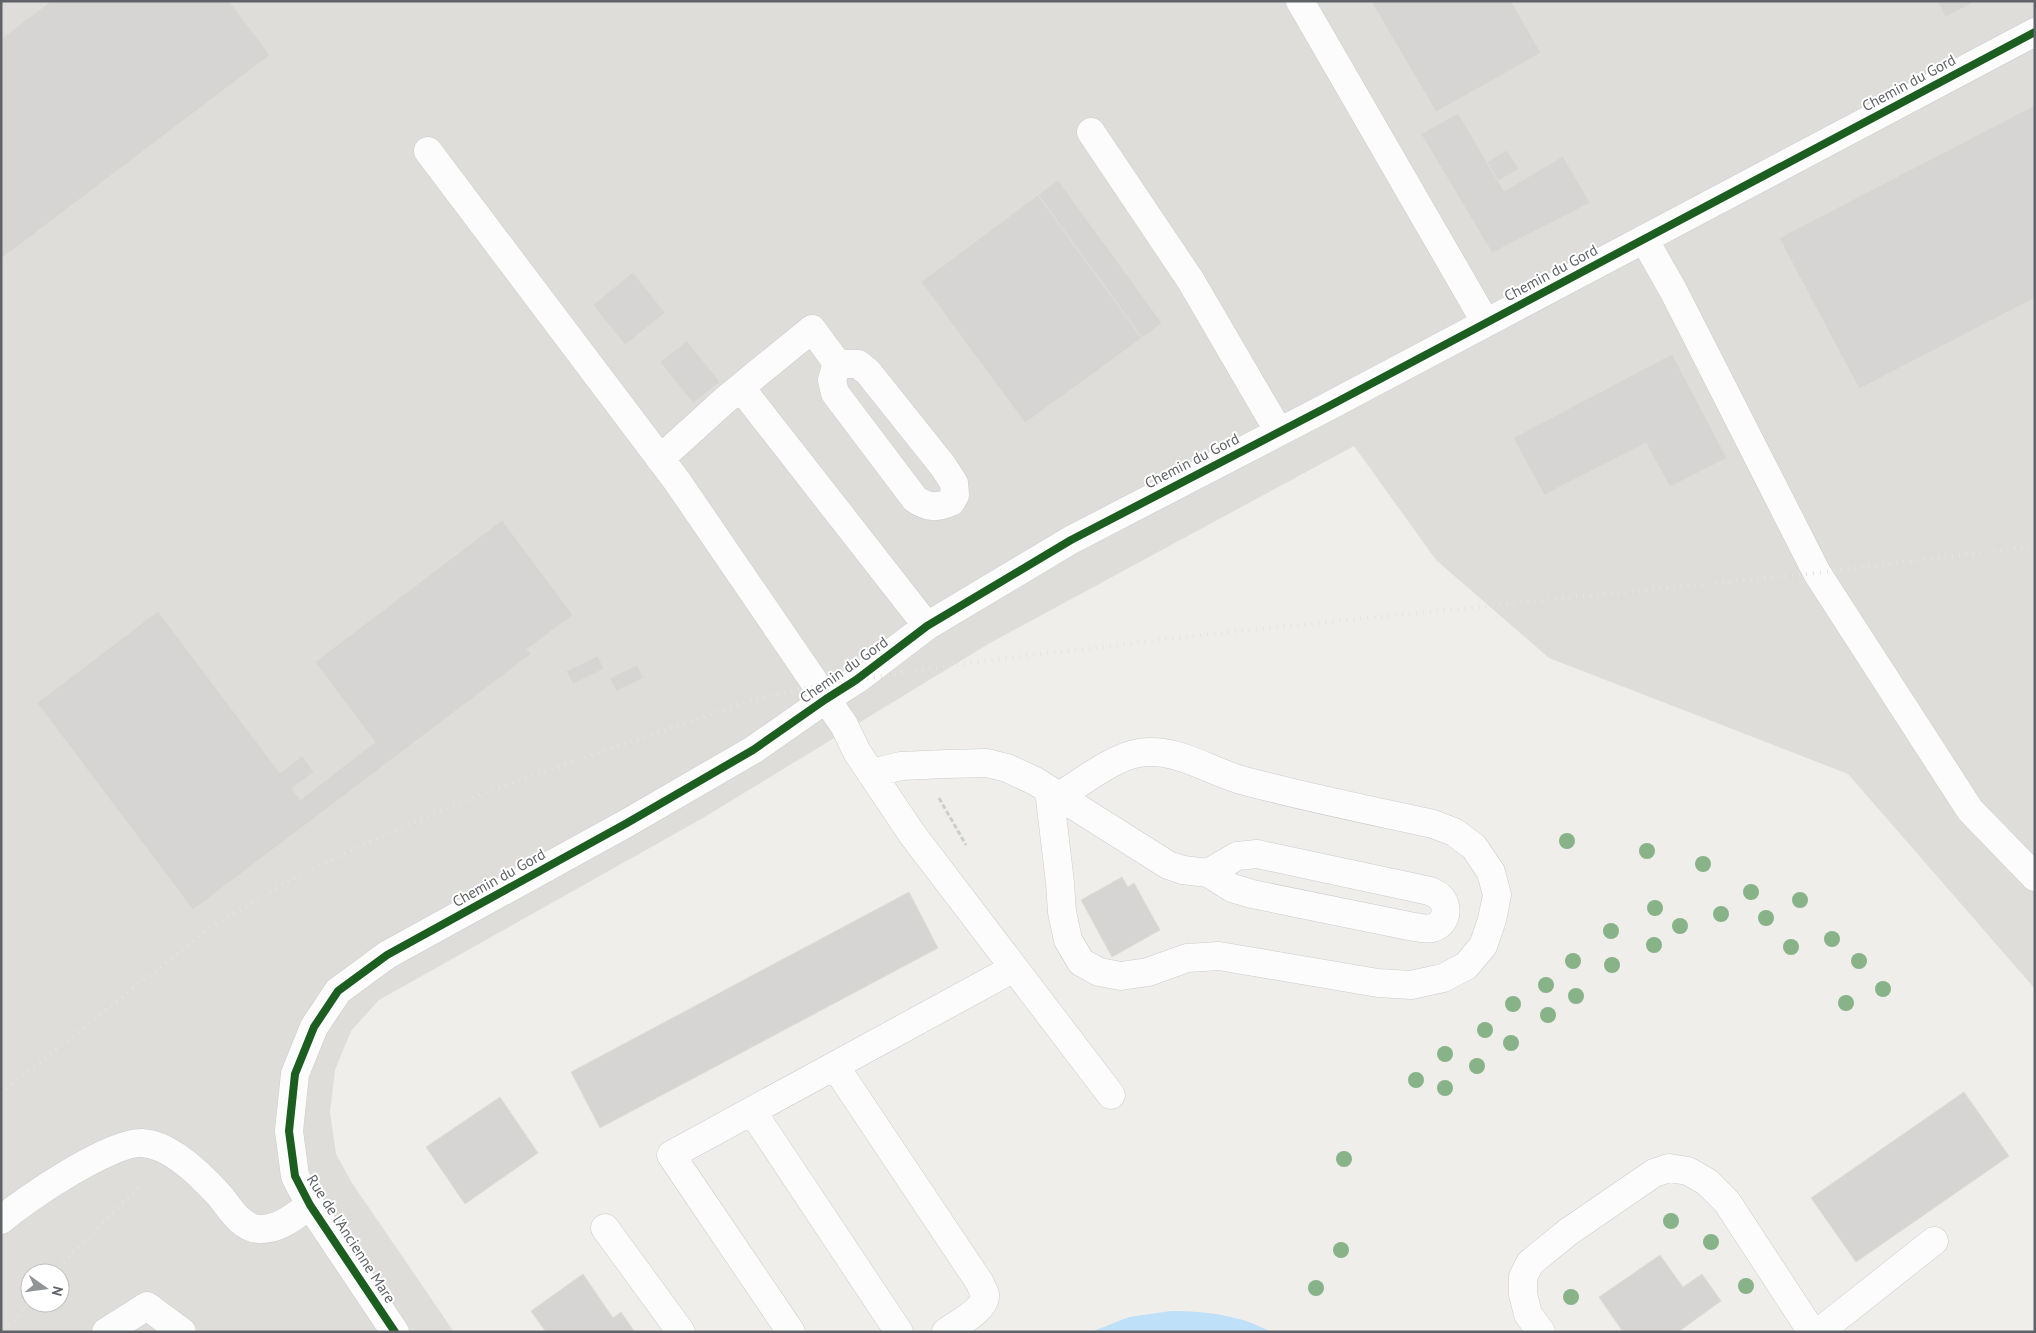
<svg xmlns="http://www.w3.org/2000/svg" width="2036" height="1333" font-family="'PT Sans',sans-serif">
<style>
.industrial{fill:#dfddda;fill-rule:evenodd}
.water{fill:#bfe0f9}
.building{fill:#d6d5d3;stroke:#deddd9}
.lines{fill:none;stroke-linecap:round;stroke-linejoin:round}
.minor-casing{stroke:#cbcccc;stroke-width:29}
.path{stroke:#cacfcc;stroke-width:3;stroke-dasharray:5 2.5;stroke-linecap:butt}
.minor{stroke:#fdfcfc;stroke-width:28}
.rail{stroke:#e4e4e4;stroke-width:4;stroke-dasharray:1 6;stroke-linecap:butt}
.cycleway-casing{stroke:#fff;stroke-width:11}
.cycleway{stroke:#1b5e20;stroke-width:8}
.tree{fill:#88b388}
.labels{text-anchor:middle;stroke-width:4;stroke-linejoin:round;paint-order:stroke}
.street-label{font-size:15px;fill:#5f6368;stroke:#fff}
</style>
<rect width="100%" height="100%" fill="#efeeea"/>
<path class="industrial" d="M1,1H2035V989L1848,774L1549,658L1436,560L1354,446L990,643L703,818L379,1000L351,1031L335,1070L330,1112L336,1154L352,1183L454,1332H1ZM30,1273H60V1303H30Z"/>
<path class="water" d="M1171,1311C1206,1311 1240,1315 1271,1332H1091L1129,1317Z"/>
<path class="building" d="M51,1H229L270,55L1,259V39Z
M1371,1H1511L1541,53L1436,112Z
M1937,1H1976L1946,17Z
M2035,105V298L1859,389L1779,238Z
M1458,113L1504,191L1563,156L1590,203L1492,253L1421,134Z
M1507,150L1519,169L1498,181L1487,162Z
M1058,180L1162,323L1142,338L1038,195Z
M1038,195L1142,338L1025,423L921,282Z
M633,272L665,313L625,345L593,305Z
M687,341L720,382L693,403L660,362Z
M1672,354L1727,458L1670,487L1646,443L1544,495L1513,438Z
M502,520L573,615L527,649L531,654L193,910L37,703L158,611L280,773L302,756L314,772L292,788L300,800L375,742L315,662Z
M598,656L604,669L573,684L566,671Z
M637,665L644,678L616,691L610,678Z
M1122,877L1128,887L1134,883L1160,930L1112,957L1081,900Z
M909,892L938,948L600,1128L571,1072Z
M1964,1092L2009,1156L1856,1262L1811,1198Z
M500,1097L538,1153L465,1204L426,1147Z
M1660,1255L1683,1287L1702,1274L1721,1301L1678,1332H1623L1599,1297Z
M583,1274L613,1318L621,1312L635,1332H546L531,1311Z"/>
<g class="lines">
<defs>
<path id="minor" d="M1300,1L1486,323
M1091,132L1191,281L1279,432
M428,151L677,481L826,699L844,725L857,752L912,834L1111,1095
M1644,239L1673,290L1817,573L1970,810L2035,877
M837,363L858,364L868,372L943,466L954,483L955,495L951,502C937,508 928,508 915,499L835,393L832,380Z
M741,388L927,626
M660,459L725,400L812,329L837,363
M871,773L901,766L946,764L987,763L1007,768L1035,781L1168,865L1183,870L1208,873L1232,888L1252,894L1409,926C1416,927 1425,930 1432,928C1446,925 1450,907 1440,897C1437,894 1433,893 1430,891L1257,854L1237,856L1208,873
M1049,790L1060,883L1062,912L1068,940L1081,962L1099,972L1121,976L1148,972L1187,958L1219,956L1378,983L1411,985L1443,978L1466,966L1483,946L1492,920L1497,895L1491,872L1474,847L1454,832L1433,824C1369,810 1304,797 1241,780C1207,770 1176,747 1139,753C1113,757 1081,783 1059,796
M835,1066L980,1283C981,1287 984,1291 985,1294C988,1308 956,1325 946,1332
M752,1111L899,1332
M1,1220C25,1199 113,1140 143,1143C171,1145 202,1176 220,1196C230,1208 241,1228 259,1229C279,1230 295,1216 310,1205
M605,1228L681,1332
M106,1332L147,1306L182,1332
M395,1332L310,1205L295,1176L289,1131L295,1074L314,1027L338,991L387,955L627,823L753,750L826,699L856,680L927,626L1071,540L1331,405L2035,32
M791,1332L671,1155L1014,968
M1541,1332L1528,1314L1523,1294V1277L1530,1263L1568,1232L1654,1173L1669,1168L1688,1171L1707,1182L1727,1202L1812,1332
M1819,1332L1934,1241"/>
</defs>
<use href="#minor" class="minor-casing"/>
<path class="path" d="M939,798L966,845"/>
<use href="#minor" class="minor"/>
<path class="rail" d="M1,1093L211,927L292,879L397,829L491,790L755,699L817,686L982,661L1246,630L1817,573L2035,546
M54,1273L124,1201L143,1184
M5,1332L30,1301"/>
<defs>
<path id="cycleway" d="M395,1332L310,1205L295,1176L289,1131L295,1074L314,1027L338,991L387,955L627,823L753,750L826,699L856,680L927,626L1071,540L1331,405L2035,32"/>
</defs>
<use href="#cycleway" class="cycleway-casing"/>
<use href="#cycleway" class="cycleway"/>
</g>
<g class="tree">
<circle cx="1567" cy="841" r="8"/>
<circle cx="1647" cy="851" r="8"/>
<circle cx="1703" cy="864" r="8"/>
<circle cx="1751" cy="892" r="8"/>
<circle cx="1800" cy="900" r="8"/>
<circle cx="1655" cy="908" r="8"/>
<circle cx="1721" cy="914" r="8"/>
<circle cx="1766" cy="918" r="8"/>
<circle cx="1680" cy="926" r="8"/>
<circle cx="1611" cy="931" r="8"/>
<circle cx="1832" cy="939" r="8"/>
<circle cx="1654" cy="945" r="8"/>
<circle cx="1791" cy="947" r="8"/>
<circle cx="1573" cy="961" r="8"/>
<circle cx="1859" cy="961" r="8"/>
<circle cx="1612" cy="965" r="8"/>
<circle cx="1546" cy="985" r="8"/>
<circle cx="1883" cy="989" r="8"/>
<circle cx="1576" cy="996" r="8"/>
<circle cx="1846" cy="1003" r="8"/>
<circle cx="1513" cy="1004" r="8"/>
<circle cx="1548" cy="1015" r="8"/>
<circle cx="1485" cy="1030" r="8"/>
<circle cx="1511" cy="1043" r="8"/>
<circle cx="1445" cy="1054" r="8"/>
<circle cx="1477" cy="1066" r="8"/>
<circle cx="1416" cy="1080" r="8"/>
<circle cx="1445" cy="1088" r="8"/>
<circle cx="1344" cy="1159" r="8"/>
<circle cx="1671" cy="1221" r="8"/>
<circle cx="1711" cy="1242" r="8"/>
<circle cx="1341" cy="1250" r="8"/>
<circle cx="1746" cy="1286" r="8"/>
<circle cx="1316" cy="1288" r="8"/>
<circle cx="1571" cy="1297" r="8"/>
</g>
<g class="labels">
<g class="street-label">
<text transform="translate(1909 83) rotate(-28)" y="5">Chemin du Gord</text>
<text transform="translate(1551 273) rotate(-28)" y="5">Chemin du Gord</text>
<text transform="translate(1192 461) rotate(-27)" y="5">Chemin du Gord</text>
<text transform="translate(844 670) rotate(-35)" y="5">Chemin du Gord</text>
<text transform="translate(499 878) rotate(-29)" y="5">Chemin du Gord</text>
<text transform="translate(351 1239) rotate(57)" y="5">Rue de l'Ancienne Mare</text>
</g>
</g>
<rect width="2036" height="1333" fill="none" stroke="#5f6368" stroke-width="5"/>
<g transform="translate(45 1288) rotate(104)"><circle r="24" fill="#ffffff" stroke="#bfc1c3"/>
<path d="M0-4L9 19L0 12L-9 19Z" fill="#919496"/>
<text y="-8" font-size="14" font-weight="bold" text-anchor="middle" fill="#5f6368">N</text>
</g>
</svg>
